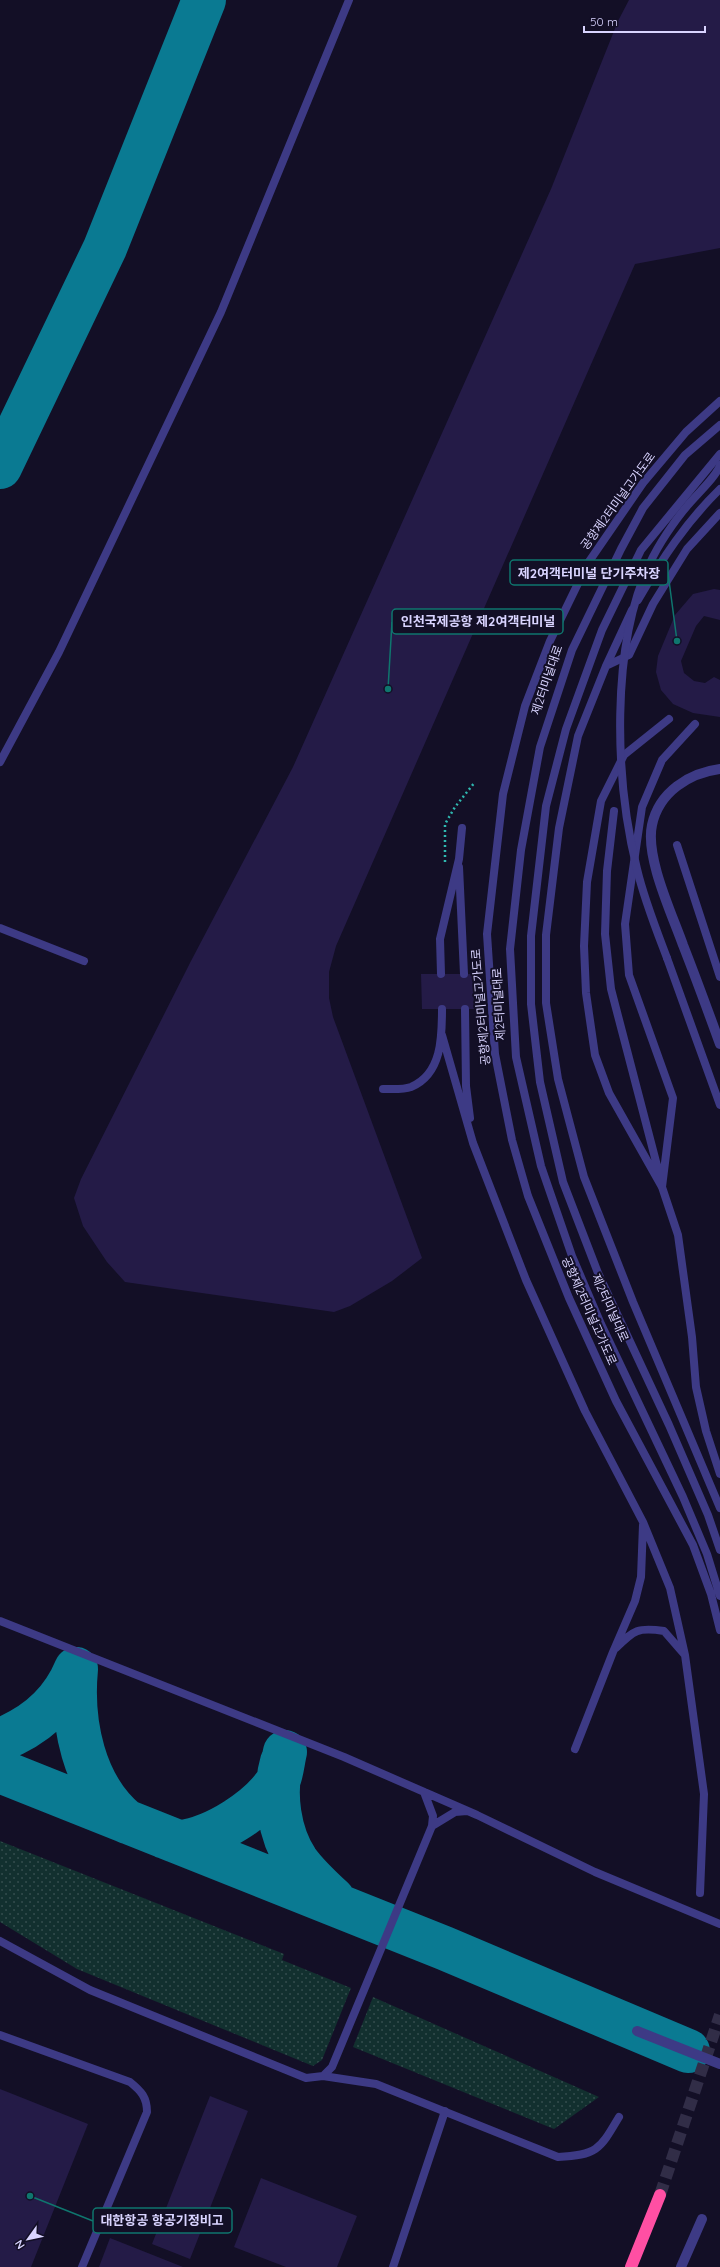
<svg xmlns="http://www.w3.org/2000/svg" width="720" height="2267" font-family="Quicksand,'Noto Sans KR',sans-serif">
<style>
.grass{fill:url(#grass-dots)}
.lines{fill:none;stroke-linecap:round;stroke-linejoin:round}
.taxiway{stroke:#0a7a92;stroke-width:44}
.building{fill:#241b47}
.highway-tunnel{stroke:#312d47;stroke-width:12;stroke-dasharray:12 6;stroke-linecap:butt}
.path{stroke:#2fb8b0;stroke-width:2.5;stroke-dasharray:2 3;stroke-linecap:butt}
.lane{stroke:#3d3a85;stroke-width:8}
.street{stroke:#3d3a85;stroke-width:10}
.highway{stroke:#ff4fa3;stroke-width:12}
.lane-bridge{stroke:#3d3a85;stroke-width:8}
.street-bridge{stroke:#3d3a85;stroke-width:10}
.labels{text-anchor:middle;stroke-width:4;stroke-linejoin:round;paint-order:stroke}
.street-label{font-size:12px;fill:#d9d4ff;stroke:#130f26}
.leader{fill:none;stroke:#0f766e;stroke-width:1.5}
.callout-dot{fill:#0f766e;stroke:#130f26;stroke-width:1.5}
.callout{fill:#130f26;stroke:#0f766e;stroke-width:1.5}
.callout-label{font-size:13px;text-anchor:middle;font-weight:bold;fill:#d9d4ff}
</style>
<defs>
<pattern id="grass-dots" width="8" height="8" patternUnits="userSpaceOnUse"><rect width="8" height="8" fill="#12302f"/><path d="M2 2h.1M6 6h.1" fill="none" stroke="#344d4e" stroke-width="1.8" stroke-linecap="round"/></pattern>
</defs>
<rect width="100%" height="100%" fill="#130f26"/>
<path class="grass" d="M0,1841L284,1954L282,1960L351,1988L322,2060L313,2066L77,1969L0,1922Z
M373,1997L599,2097L554,2129L353,2047Z"/>
<g class="lines">
<path class="taxiway" d="M0,467L105,248L204,0
M76,1669C71,1722 83,1786 127,1822
M0,1740C34,1727 62,1703 76,1669
M282,1762C273,1793 279,1834 297,1861C307,1875 320,1887 333,1899
M0,1771L444,1948L688,2051
M165,1837C169,1838 175,1842 180,1842C214,1838 261,1809 279,1779C282,1772 283,1760 285,1752"/>
</g>
<path class="building" d="M629,0H720V248L635,264L336,946L329,972V998L333,1017L422,1258L392,1281L350,1306L334,1312L125,1282L107,1262L83,1226L74,1198L81,1179L191,961L293,767L551,189L618,21Z
M714,589L720,590V620L704,616L696,626L681,661L684,673L694,681L705,683L714,677L720,680V717L693,713L673,704L661,690L656,672L658,656L675,615L693,594Z
M421,974H473L474,1009H422Z
M0,2089L88,2124L31,2267H0Z
M210,2096L248,2111L190,2259L152,2244Z
M261,2178L357,2216L337,2267H286L234,2247Z
M110,2238L183,2267H99Z"/>
<g class="lines">
<path class="highway-tunnel" d="M660,2195L720,2015"/>
<path class="path" d="M445,862V824L455,807L475,782"/>
<path class="lane" d="M720,401L686,432L643,483L588,563L550,641L525,706L503,794L487,934L495,1054L512,1140L528,1196L569,1298L616,1401L693,1545L711,1594L720,1630
M720,425L685,455L643,508L621,549L572,650L540,747L521,850L510,949L516,1057L541,1166L572,1256L601,1324L683,1497L707,1554L720,1596
M720,454L641,550L602,630L566,729L546,806L531,936V1004L540,1082L563,1182L598,1273L669,1425L708,1515L720,1550
M638,600C662,559 686,522 720,489
M632,610L606,666L578,736L559,828L546,935V1003L558,1079L584,1177L633,1302L720,1508
M606,666L629,655L653,604L687,549L720,513
M669,719L624,755L601,801L587,882L584,946L586,993L595,1055L609,1093L662,1187L678,1235L692,1337L696,1387L706,1431L720,1474
M0,762L59,652L221,312L349,0
M614,811L607,871L605,934L611,989L660,1177
M677,845L720,977
M459,867L464,974
M0,928L84,961
M667,958L720,1105
M441,974L440,939L459,859L462,828
M465,1009L466,1086L470,1118
M442,1035L473,1143L526,1280L585,1411L643,1522L670,1588L685,1655L704,1794L700,1893
M383,1089C391,1089 403,1090 411,1087C442,1074 442,1037 442,1009
M662,1187L673,1098L629,975L625,924L642,807L662,760L695,724
M0,1621L344,1757L477,1815L595,1872L720,1924
M616,1648C634,1630 638,1627 664,1631L684,1654
M575,1749L613,1652L635,1601L641,1577L643,1525
M432,1826L455,1812L467,1811
M0,1941L90,1990L306,2078L323,2076L376,2084L558,2157C598,2155 600,2149 619,2117
M0,2035L130,2082C141,2091 147,2097 147,2112L82,2267
M323,2076L332,2067L432,1826L433,1816L424,1792
M393,2267L445,2111"/>
<path class="street" d="M720,769C689,773 659,792 652,825C645,857 672,914 683,945C696,978 708,1011 720,1044
M681,2267L702,2219"/>
<path class="highway" d="M631,2267L660,2195"/>
<path class="lane-bridge" d="M667,958C656,929 644,899 637,869C615,781 610,646 650,563C658,545 675,520 688,505C696,495 717,476 720,465"/>
<path class="street-bridge" d="M637,2031L720,2064"/>
</g>
<g class="labels">
<g class="street-label">
<text transform="translate(618 501) rotate(-54)" y="4">공항제2터미널고가도로</text>
<text transform="translate(547 680) rotate(-71)" y="4">제2터미널대로</text>
<text transform="translate(499 1004) rotate(-93)" y="4">제2터미널대로</text>
<text transform="translate(481 1007) rotate(-95)" y="4">공항제2터미널고가도로</text>
<text transform="translate(610 1308) rotate(66)" y="4">제2터미널대로</text>
<text transform="translate(589 1311) rotate(66)" y="4">공항제2터미널고가도로</text>
</g>
</g>
<path class="leader" d="M677 641L668 573M388 689L392 622M30 2196L93 2221"/>
<g class="callout-dot">
<circle cx="677" cy="641" r="4"/>
<circle cx="388" cy="689" r="4"/>
<circle cx="30" cy="2196" r="4"/>
</g>
<g class="callout">
<rect x="510" y="560" width="158" height="25" rx="4"/>
<rect x="392" y="609" width="171" height="25" rx="4"/>
<rect x="93" y="2208" width="139" height="25" rx="4"/>
</g>
<g class="callout-label">
<text x="589" y="578">제2여객터미널 단기주차장</text>
<text x="478" y="626">인천국제공항 제2여객터미널</text>
<text x="162" y="2225">대한항공 항공기정비고</text>
</g>
<g transform="translate(28 2239) rotate(237)" stroke="#130f26" stroke-width="3" paint-order="stroke">
<path d="M0-3L7 15L0 10L-7 15Z" fill="#d9d4ff"/>
<text y="-6" font-size="11" font-weight="bold" text-anchor="middle" fill="#d9d4ff">N</text>
</g>
<path d="M584 26v6h121v-6" fill="none" stroke="#d9d4ff" stroke-width="2"/>
<text x="590" y="26" font-size="12" fill="#d9d4ff" stroke="#130f26" stroke-width="3" paint-order="stroke">50 m</text>
</svg>
